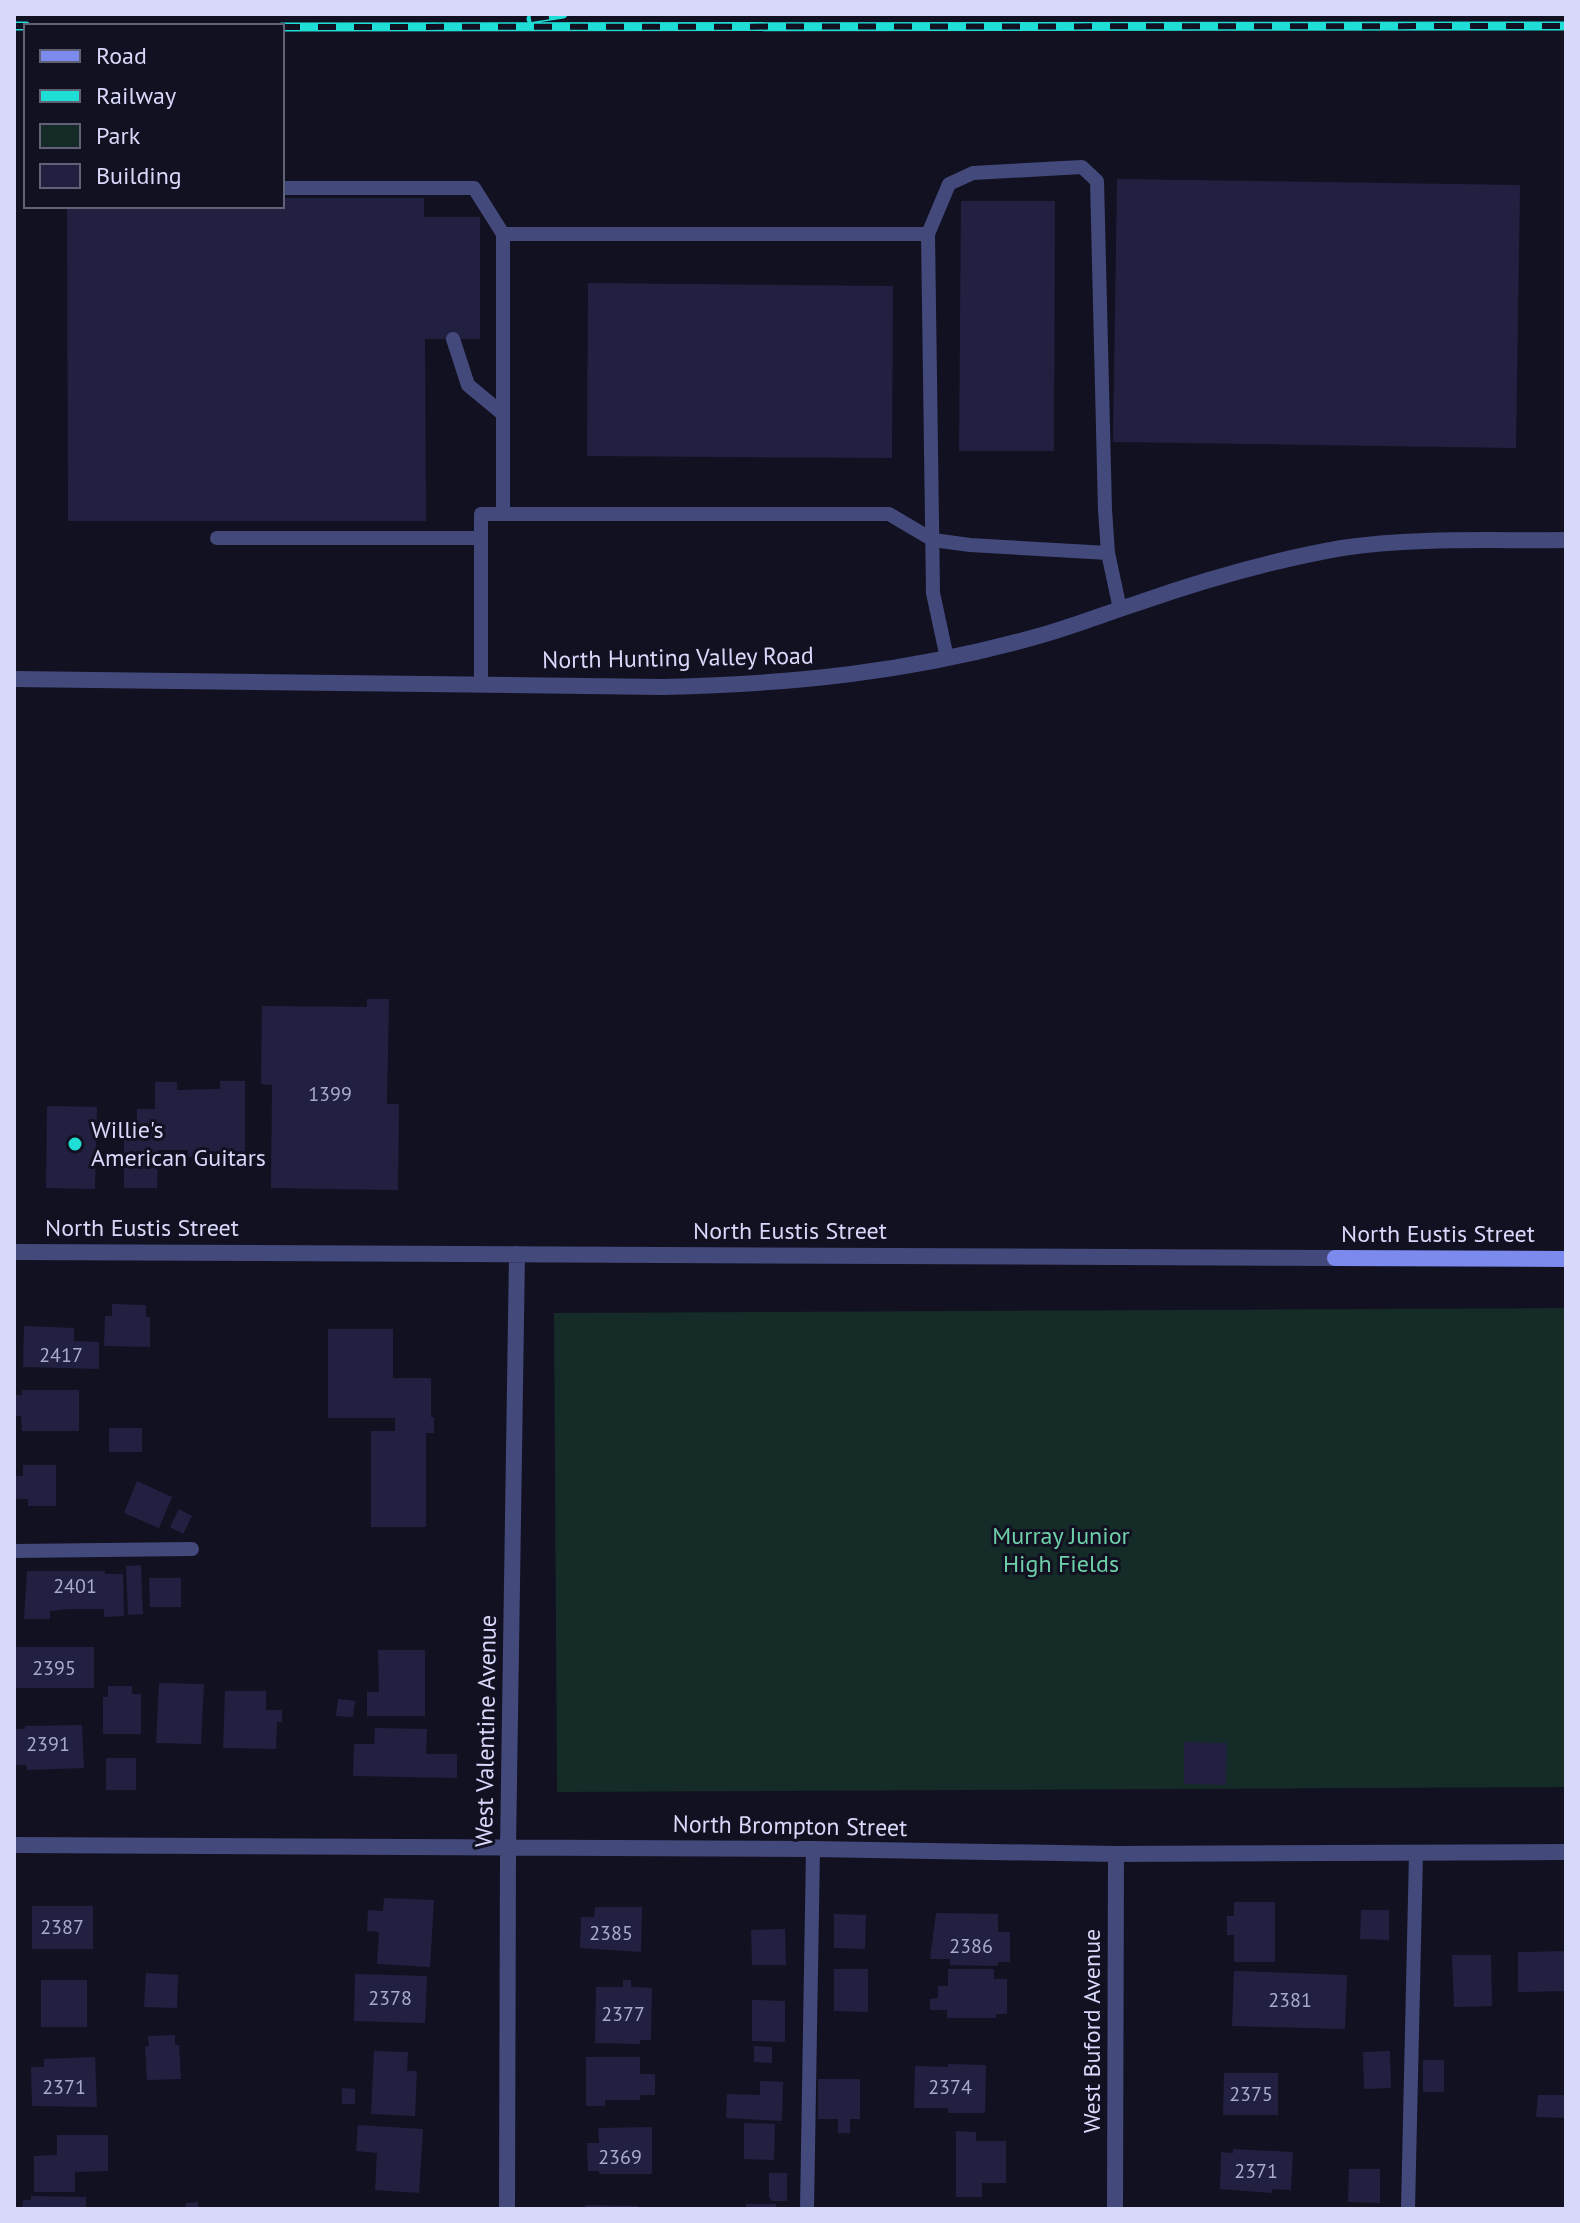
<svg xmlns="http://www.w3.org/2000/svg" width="1580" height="2223" font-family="'PT Sans',sans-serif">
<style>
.green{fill:#152b27}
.building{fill:#222041}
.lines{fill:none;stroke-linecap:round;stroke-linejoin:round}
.lane{stroke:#43497b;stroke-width:14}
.street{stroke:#43497b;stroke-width:16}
.secondary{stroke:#7c89ed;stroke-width:16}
.rail-casing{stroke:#1fded6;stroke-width:9}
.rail{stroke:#121122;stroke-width:6;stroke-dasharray:18;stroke-linecap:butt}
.poi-dot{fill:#1fded6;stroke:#121122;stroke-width:3}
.labels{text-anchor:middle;stroke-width:6;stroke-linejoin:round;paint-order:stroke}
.number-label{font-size:20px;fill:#aaabcc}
.street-label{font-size:24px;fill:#d8d9fa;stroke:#121122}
.poi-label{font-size:24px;fill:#d8d9fa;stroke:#121122;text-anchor:start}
.park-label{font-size:24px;fill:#6ed0a9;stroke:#121122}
</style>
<rect width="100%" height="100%" fill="#121122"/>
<path class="green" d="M1566,1308V1787L557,1792L554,1313Z"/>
<path class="building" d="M1117,179L1520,185L1516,448L1113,442Z
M282,198H424V217H480V339H425L426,521H68L67,206H282Z
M961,201H1055L1054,451H959Z
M588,283L893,286L892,458L587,456Z
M367,999H389L387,1104H399L398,1190L271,1188L272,1085L261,1084L262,1006L367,1007Z
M220,1081H245V1152H209V1157H188V1150H158L157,1188H124V1124H137V1109H155V1082H177V1090L220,1089Z
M47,1106L97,1107L95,1189L46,1188Z
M112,1304L146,1305V1317H150V1347L104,1346L105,1316H112Z
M24,1326L74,1328V1341L99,1342V1369L23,1367Z
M328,1329H393V1378H431V1417H434V1433H426V1527H371V1431H395V1418H328Z
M22,1390H79V1431H22L21,1416H14V1395H22Z
M109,1428H142V1452H109Z
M23,1465H56V1506H28V1499H14V1476H23Z
M137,1481L172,1497L159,1528L124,1513Z
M179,1509L192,1516L183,1534L170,1527Z
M141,1565L143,1614L128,1615L126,1566Z
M27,1571H105V1574H123L124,1616L104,1617V1609H69L50,1611V1619H24Z
M149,1578H181V1607H150Z
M15,1647H94V1688H15Z
M378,1650H425V1716H367V1692H379Z
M159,1683L204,1684L201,1744L156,1743Z
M108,1686H132V1694H141V1734H103V1697H108Z
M225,1691H266V1710H282V1722H277L276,1749L223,1748Z
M338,1699L355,1701L353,1717L336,1716Z
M82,1725L84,1768L27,1770L26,1765H14V1729H25V1726Z
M375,1728L427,1729L426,1754H457V1778L353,1776L354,1744H374Z
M1184,1742L1227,1743L1226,1785L1184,1784Z
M106,1758H136V1790H106Z
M384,1898L434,1900L430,1967L377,1964L379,1932L367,1931L368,1910L383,1911Z
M1234,1902H1275V1962H1234V1935H1227V1916H1234Z
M32,1906H93V1949H32Z
M595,1907H642L641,1952L580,1948L581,1917H594Z
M1361,1910H1389V1940L1360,1939Z
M936,1913L998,1914V1932H1010V1962H998V1966L950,1965V1959H930Z
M834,1914L866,1915L865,1949L834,1948Z
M785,1929L786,1965H752L751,1930Z
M1566,1951V1991L1518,1992V1952Z
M1452,1955H1491L1492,2006L1454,2007Z
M834,1969H868V2012L834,2011Z
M948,1969H994V1979H1007V2014H996V2018H947V2010H930V1999L938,1998V1986H948Z
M1234,1971L1347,1975L1345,2029L1232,2026Z
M146,1973L178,1975L177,2008L144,2007Z
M355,1974L427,1976L425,2023L354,2021Z
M41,1980H87V2027H41Z
M623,1980H631V1987L652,1988L651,2040H640V2044L595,2043L596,1987H623Z
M752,2000L785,2001V2042L752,2041Z
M175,2035V2045H179L181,2079L147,2080L145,2047L149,2046L148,2036Z
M754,2046L772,2047V2063L754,2062Z
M374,2051L408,2052L407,2071H417L415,2116L371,2114Z
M1390,2051L1391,2088L1364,2089L1363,2052Z
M95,2057L97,2107L32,2106L31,2067H44V2059Z
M586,2057H640V2074H655V2095H640V2100H605V2106H586Z
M1423,2060H1444V2092H1423Z
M948,2064L986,2065L985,2113H948V2108H914L915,2066L948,2067Z
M1224,2073H1278V2115H1223Z
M818,2079H860V2119H850V2133H838V2119H818Z
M760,2081L783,2082L782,2121L726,2118L727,2094L760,2095Z
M342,2088L355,2089V2104H342Z
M1538,2095H1566V2118L1536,2117Z
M744,2123L775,2124L774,2160L744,2159Z
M358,2125L423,2129L419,2193L375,2190L377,2153L356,2151Z
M652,2127V2174H599V2171H588L587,2143H599L598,2128Z
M956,2131L976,2132V2141H1006V2183H982V2197H956Z
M57,2135H108V2171L75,2172V2192H34V2156L57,2155Z
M1233,2149L1293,2152L1291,2190L1272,2189V2193L1220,2189L1221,2152L1233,2153Z
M1349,2169H1380V2203L1348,2202Z
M769,2173H787V2201H772L769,2197Z
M31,2196L86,2197V2209H22L23,2200H31Z
M198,2202V2209H186V2203Z
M746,2204H776V2209H746Z
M585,2205L638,2206V2209H585Z"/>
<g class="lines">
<path class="lane" d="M282,188H474L503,234
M453,339L468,385L503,414
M503,514V234H928
M217,538H481
M947,658L933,593L928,234L949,184L973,173L1082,167L1097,181L1105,510L1108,553L1120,609
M481,685V514H889L933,540L970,545L1108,553
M14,1551L192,1549
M807,2209L813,1849
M1408,2209L1416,1853"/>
<path class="street" d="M14,679L664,687C793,684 910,672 1035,637C1069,628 1104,614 1138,603C1204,580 1273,560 1342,548C1413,537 1494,541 1566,540
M14,1252L1335,1258
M14,1845L813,1849L1116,1854L1566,1852
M507,2209L508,1848L517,1254
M1115,2209L1116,1854"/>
<path class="secondary" d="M1335,1258L1566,1259"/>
<defs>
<path id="rail" d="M531,19L563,14
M14,26H26
M282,27L1566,26"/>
</defs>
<use href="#rail" class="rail-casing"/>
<use href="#rail" class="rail"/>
</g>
<circle class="poi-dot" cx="75" cy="1144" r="8"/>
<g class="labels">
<g class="number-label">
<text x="330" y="1101">1399</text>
<text x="61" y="1362">2417</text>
<text x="75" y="1593">2401</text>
<text x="54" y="1675">2395</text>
<text x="48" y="1751">2391</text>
<text x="62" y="1934">2387</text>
<text x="611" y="1940">2385</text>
<text x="971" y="1953">2386</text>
<text x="390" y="2005">2378</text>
<text x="1290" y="2007">2381</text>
<text x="623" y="2021">2377</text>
<text x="64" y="2094">2371</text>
<text x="950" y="2094">2374</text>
<text x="1251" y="2101">2375</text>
<text x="620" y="2164">2369</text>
<text x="1256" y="2178">2371</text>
</g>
<g class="street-label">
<text transform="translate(678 658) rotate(-1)" y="8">North Hunting Valley Road</text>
<text x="142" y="1236">North Eustis Street</text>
<text x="790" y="1239">North Eustis Street</text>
<text x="1438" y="1242">North Eustis Street</text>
<text transform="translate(486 1731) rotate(-89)" y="8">West Valentine Avenue</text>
<text transform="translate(790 1826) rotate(1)" y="8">North Brompton Street</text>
<text transform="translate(1092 2031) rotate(-90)" y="8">West Buford Avenue</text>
</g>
<g class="poi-label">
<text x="91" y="1138">Willie's<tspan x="91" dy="28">American Guitars</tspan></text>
</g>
<g class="park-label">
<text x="1061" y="1544">Murray Junior<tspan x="1061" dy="28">High Fields</tspan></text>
</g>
</g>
<rect width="1580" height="2223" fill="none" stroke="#d8d9fa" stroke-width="32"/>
<rect x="24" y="24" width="260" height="184" fill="#121122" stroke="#616178" stroke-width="2"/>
<rect x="40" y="50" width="40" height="12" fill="#7c89ed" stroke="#616178" stroke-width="2"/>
<text x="96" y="64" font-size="24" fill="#d8d9fa">Road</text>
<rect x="40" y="90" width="40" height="12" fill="#1fded6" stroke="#616178" stroke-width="2"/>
<text x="96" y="104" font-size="24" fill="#d8d9fa">Railway</text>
<rect x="40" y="124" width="40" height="24" fill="#152b27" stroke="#616178" stroke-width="2"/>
<text x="96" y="144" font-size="24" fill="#d8d9fa">Park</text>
<rect x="40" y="164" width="40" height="24" fill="#222041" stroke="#616178" stroke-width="2"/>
<text x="96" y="184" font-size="24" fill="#d8d9fa">Building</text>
</svg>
